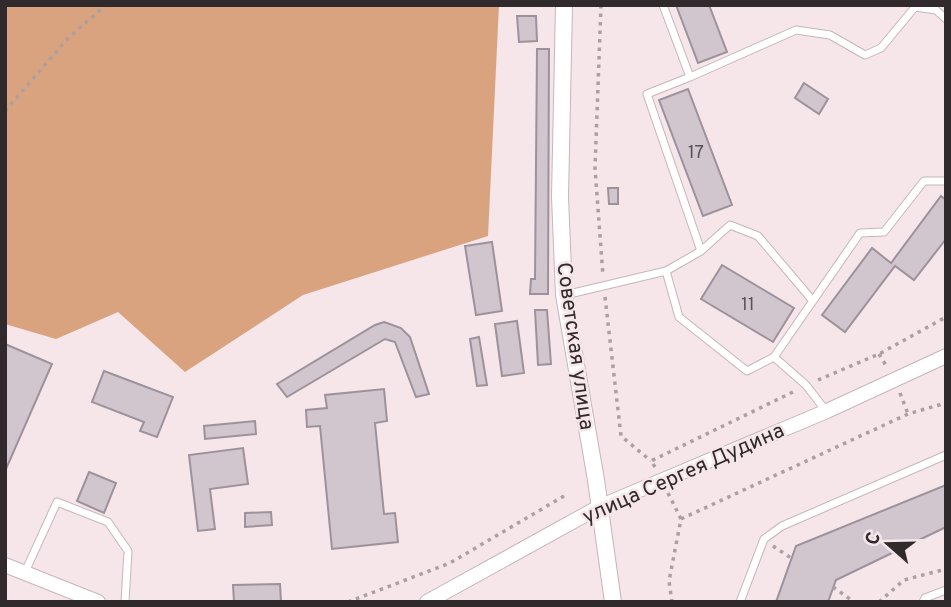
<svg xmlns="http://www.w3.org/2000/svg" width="951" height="607" font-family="Overpass,sans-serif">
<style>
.forest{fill:#d8a37e}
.building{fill:#d1c5ce;stroke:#9d929b;stroke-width:2}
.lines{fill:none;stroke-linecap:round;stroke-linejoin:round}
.service-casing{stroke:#c5b6b9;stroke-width:9}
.minor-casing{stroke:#c5b6b9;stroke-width:16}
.tertiary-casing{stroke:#c5b6b9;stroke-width:18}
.path{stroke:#ac9fa3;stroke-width:3.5;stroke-dasharray:3.5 5;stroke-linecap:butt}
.service{stroke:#fff;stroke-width:7}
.minor{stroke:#fff;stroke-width:14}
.tertiary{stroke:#fff;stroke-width:16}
.labels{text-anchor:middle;stroke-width:5;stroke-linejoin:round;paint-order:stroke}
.number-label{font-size:18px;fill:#585154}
.street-label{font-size:21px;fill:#302a2c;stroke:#f6e6ea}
</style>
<rect width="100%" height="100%" fill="#f6e6ea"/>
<path class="forest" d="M5,5H499L488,236L303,295L185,372L118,312L56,339L5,324Z"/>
<path class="building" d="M676,5H709L727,52L698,63Z
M517,16H536L537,41L519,42Z
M537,49H549L548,294H530L531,279H535Z
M804,83L828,99L819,114L795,98Z
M688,89L732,205L703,216L659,100Z
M608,188H618V204H609Z
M941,196L946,200V239L914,280L895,266L845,332L822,315L872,248L891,263Z
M492,242L502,311L476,315L465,246Z
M722,265L794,308L773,342L701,299Z
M535,310H547L551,364L538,365Z
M517,321L524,373L502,376L495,324Z
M384,322L401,328L410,337L429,394L416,397L395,342L385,339L287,397L277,384L375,325Z
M479,337L487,385L477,386L470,339Z
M5,344L52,364L6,469H5Z
M104,371L173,397L157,437L140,431L144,422L92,402Z
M384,389L387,421L375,423L384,514L395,513L398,542L332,549L320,426L307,427L306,410L327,408L325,395Z
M255,421L256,434L205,439L204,426Z
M243,448L248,484L210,489L215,529L198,531L189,455Z
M89,472L116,483L104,513L77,501Z
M946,485V527L836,580L828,602H776L796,546Z
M271,512L272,525L245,527V513Z
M280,584L281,602H234L233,585Z"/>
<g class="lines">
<defs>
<path id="service" d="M663,5L690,77L647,94L701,251
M690,77L796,30L830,35L865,55L881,48L915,7L936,10L946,19
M666,271L679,317L747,371L774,357L860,233L884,232L924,181H946
M565,295L666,271L701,251L730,225L758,236L813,301
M774,357L806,385L826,411
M25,572L57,502L108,522L128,551L125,602
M740,602L764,539L782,526L946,455
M923,602L925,598L946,590"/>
<path id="minor" d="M5,565L98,602
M427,602L599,507L827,411L946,356"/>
<path id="tertiary" d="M564,5L560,197L564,295L596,480L613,602"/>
</defs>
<use href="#service" class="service-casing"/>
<use href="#minor" class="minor-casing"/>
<use href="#tertiary" class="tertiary-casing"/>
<path class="path" d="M601,5L595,168L603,276
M5,111L69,37L106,5
M605,297L621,436L651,461
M879,354L887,367
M818,380L879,354L946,317
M900,393L908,414
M655,467L651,461L795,391
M668,493L681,519L669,581L672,602
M681,519L908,414L946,403
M773,546L791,558
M833,587L854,602
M348,602L450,563L564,496
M879,602L904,580L946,569"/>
<use href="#service" class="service"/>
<use href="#minor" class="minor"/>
<use href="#tertiary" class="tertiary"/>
</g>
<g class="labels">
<g class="number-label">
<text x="696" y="158">17</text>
<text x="748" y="310">11</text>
</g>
<g class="street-label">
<text transform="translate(576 346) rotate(82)" y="7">Советская улица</text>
<text transform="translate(683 473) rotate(-24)" y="7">улица Сергея Дудина</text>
</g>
</g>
<rect width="951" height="607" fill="none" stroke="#302a2c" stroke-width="14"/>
<g transform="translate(888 544) rotate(290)" stroke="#f6e6ea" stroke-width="5" paint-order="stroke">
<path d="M0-5L12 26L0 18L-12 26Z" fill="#302a2c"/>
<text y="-10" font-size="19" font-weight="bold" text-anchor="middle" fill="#302a2c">С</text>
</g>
</svg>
